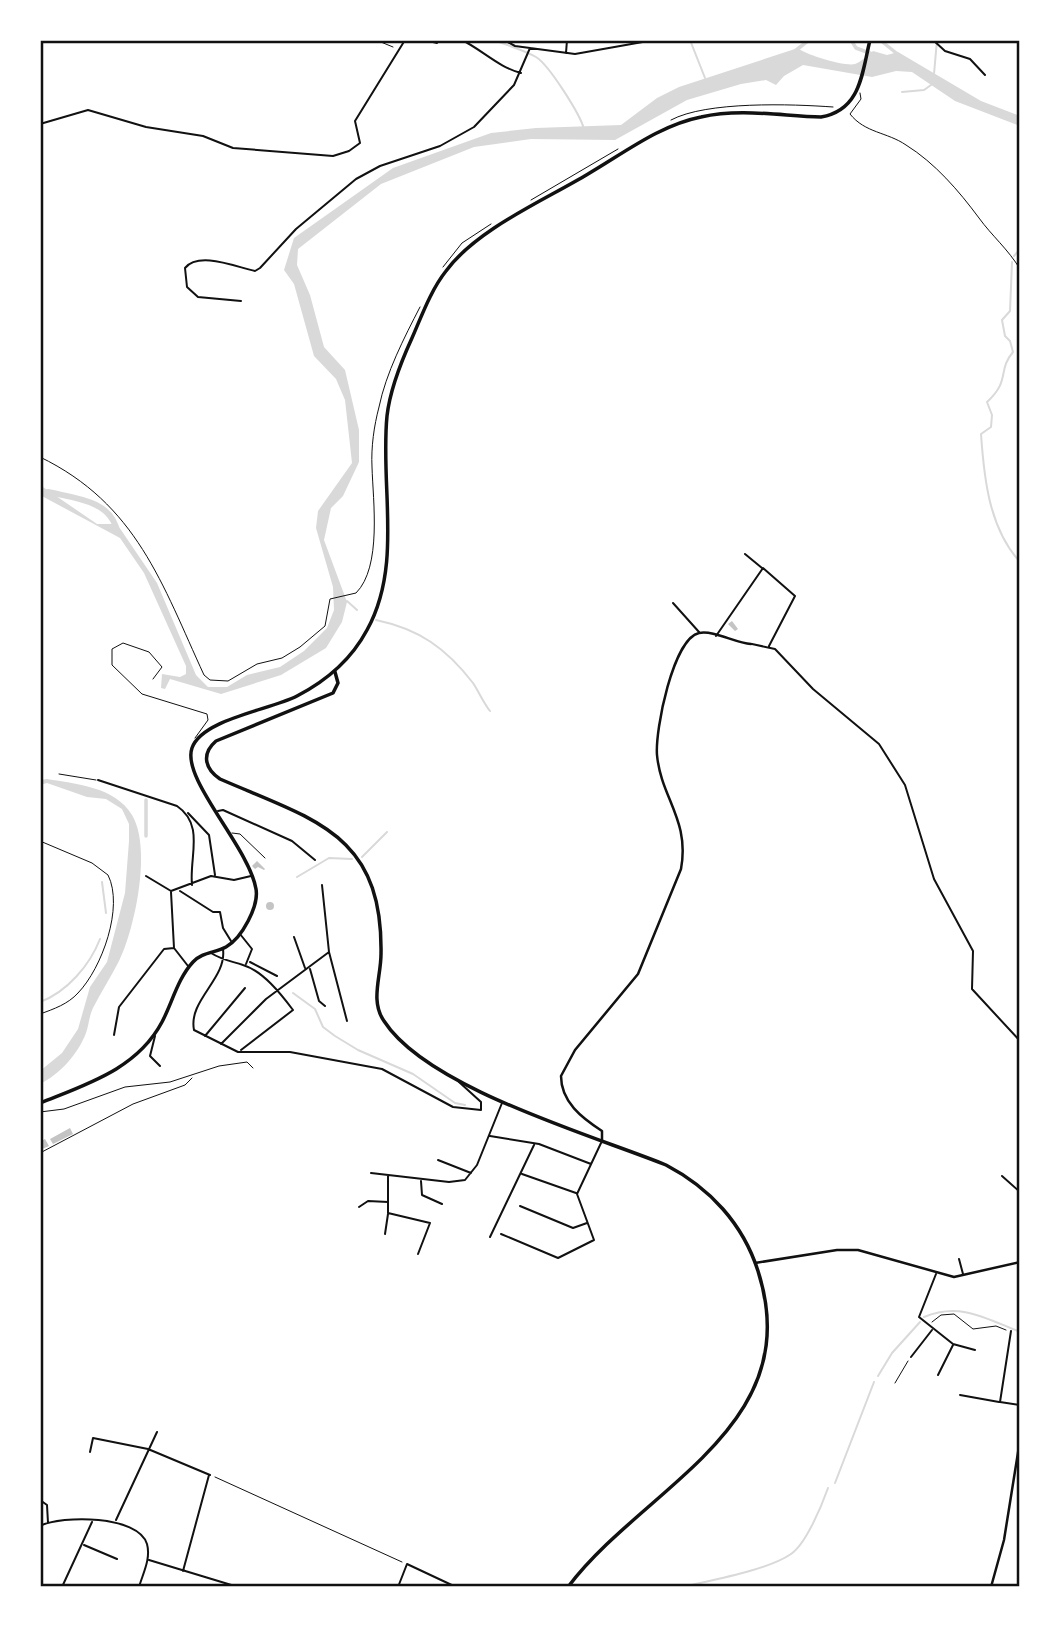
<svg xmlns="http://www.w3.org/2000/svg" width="1060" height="1627" font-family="Commissioner,sans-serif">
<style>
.water{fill:#d9d9d9}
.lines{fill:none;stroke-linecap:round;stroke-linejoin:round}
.stream{stroke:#d9d9d9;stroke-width:2}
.canal{stroke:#d9d9d9;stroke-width:3.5}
.river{stroke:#d9d9d9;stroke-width:6}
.building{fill:#c4c4c4}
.path{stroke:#111;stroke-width:1}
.service{stroke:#111;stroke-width:1}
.minor{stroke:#111;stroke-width:2}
.tertiary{stroke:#111;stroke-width:2.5}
.secondary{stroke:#111;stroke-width:3.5}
.primary{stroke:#111;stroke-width:3.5}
.neatline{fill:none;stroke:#111;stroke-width:2.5}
</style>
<rect width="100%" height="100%" fill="#fff"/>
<path class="water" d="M798,48C803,54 846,67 855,64C861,62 868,55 873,51L887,55L898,52L981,101L1020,116V126L955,101L912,72L896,71L872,77L803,65L784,76L776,85L766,80L741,84L687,100L615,140L531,139L474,147L381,184L298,249L297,265L310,295L324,347L345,370L359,430V462L343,496L331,508L324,540L347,602L342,622L326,648L281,675L221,694L170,679L165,689L161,688L162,674L180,677L186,674V666L144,573L120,538L40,495V485L97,524H117L157,583L196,675L208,687H227L247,675L280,667L304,651L327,628L334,610L333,587L316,528L318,511L352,463L345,400L336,379L314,356L294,284L284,270L294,238L393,168L491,133L536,128L621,125L657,98L679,87Z
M47,779C77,784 115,787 132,815C152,848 135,928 119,961C111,977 101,992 93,1008C89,1016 89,1025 86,1033C78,1054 60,1074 40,1084V1071L62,1053L78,1029L90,987L107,962L125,893L129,841V824L122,809L106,799L87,797L47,783L40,785V780Z"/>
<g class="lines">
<path class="stream" d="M495,40C508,46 524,50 536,57C549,65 580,114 584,129
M690,40L705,78
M934,74L937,40
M902,92L924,90L931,85
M1014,256L1020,249
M1012,262L1010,311L1002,320L1005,336L1010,341L1013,352C997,371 1011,380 987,402L992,415L991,427L981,434C984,478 989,528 1020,562
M347,601L357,610
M376,620C419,629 446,648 473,683C479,692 483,702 490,711
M362,857L387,832
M297,877L329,858L352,859
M102,882L106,913
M293,993L315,1009L323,1027L335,1036L358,1050L413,1074L455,1103L465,1105
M40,1002C67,992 90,965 100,939
M924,1317C960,1302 985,1318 1020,1332
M878,1376L892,1353L920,1322
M835,1483L874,1382
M683,1587C712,1580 768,1570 791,1554C806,1544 822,1505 828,1488"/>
<path class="canal" d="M851,40L856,48L875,55
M880,40L900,56
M795,51L809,40
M146,836V800"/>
<path class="river" d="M48,492C73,498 112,500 117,532"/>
</g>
<path class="building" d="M732,621L738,629L735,631L728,624Z
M257,861L265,869L264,870L258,867L255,869L252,866Z
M266 906a4 4 0 1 1 8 0a4 4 0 1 1-8 0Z
M70,1128L73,1134L53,1144L50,1139Z
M45,1139L49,1146L40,1150V1142Z"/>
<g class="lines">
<path class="path" d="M376,40L393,47
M860,93L861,99L850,114C865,133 887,132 906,145C935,163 959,191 979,218C992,236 1008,249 1020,269
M671,120C706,101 792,104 833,107
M531,200L618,149
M443,267L462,243L491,224
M40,457C137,504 162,584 204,675L210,680L228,681L257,664L282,658L300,647L325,626L330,599L356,593C382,567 373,501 372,467C371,447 374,426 379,407C386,373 404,338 420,307
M40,841L92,863L108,875C124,907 102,968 78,993C68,1004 54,1009 40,1014
M932,1322L941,1315L954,1314L973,1329L996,1326L1006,1330
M895,1383L908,1361
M215,1477L402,1562"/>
<path class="service" d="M153,679L162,667L149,652L123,643L112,649V665L142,694L207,714L208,720L195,738
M59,774L96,780
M232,833L240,834L265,858
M40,1112L64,1109L125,1087L170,1082L219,1066L247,1062L253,1068
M40,1153L133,1104L185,1085L192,1078"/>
<path class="minor" d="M425,40L437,43L439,40
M462,40C482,50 500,68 521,73
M504,40L515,46L575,54L654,40
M933,40L945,51L970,59L985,75
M566,53L567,40
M40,124L88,110L146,127L203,136L233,148L333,156L349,151L360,143L355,121L405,40
M241,301L198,297L187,287L185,268C199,251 236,267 255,271L260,268L296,229L356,179L380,166L440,146L474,127L514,85L530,48
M745,554L762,568
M673,603L699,632
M716,636L763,568L795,596L769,646
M752,644L775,649L813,689L879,744L905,785L934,879L973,951L972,989L1020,1041
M98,780L177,806C205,825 189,857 192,885
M218,811L223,810L292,841L315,860
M188,813L209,835L215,875
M146,876L171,891L211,876L234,880L251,876
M322,885L329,952L347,1021
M180,891L213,912H220L223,928L231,941
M171,892L174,948L188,966
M240,934L252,949L246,964
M294,937L305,968
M223,949C227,979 188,1000 194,1030L238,1052H290L382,1069L453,1107L481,1110V1102L459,1082
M211,953C222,960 231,961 243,965C263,971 281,994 293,1010L241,1050
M250,962L277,976
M310,969L319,1001L325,1006
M114,1035L119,1007L164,949L174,948
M155,1036L150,1056L160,1066
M205,1036L245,988
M221,1044L266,999L329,952
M490,1136L539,1144L591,1164
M438,1160L471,1173
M371,1173L449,1182L465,1180L477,1165L502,1103
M522,1174L576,1193
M388,1176V1213L430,1223L418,1254
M1002,1176L1020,1192
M421,1181L422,1195L442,1204
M520,1206L573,1228L587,1223
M359,1207L368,1201L388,1202
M385,1234L388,1214
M501,1234L558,1258L594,1240L577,1194L601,1143
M490,1237L534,1145
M959,1259L963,1274
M936,1274L919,1317L953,1344L975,1350
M1011,1331L1000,1402L1020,1405
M911,1357L932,1330
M938,1375L953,1345
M960,1395L999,1402
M90,1452L93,1438L148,1449L210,1475
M40,1500L47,1505L48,1523
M116,1520L157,1432
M40,1526C62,1515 138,1515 147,1544C151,1559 143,1573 139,1587
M84,1545L117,1559
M149,1560L238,1587
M183,1571L209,1475
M40,1586L42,1587
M62,1587L92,1522
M398,1587L407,1564L456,1587"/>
<path class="tertiary" d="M602,1142V1131C582,1118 561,1102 561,1076L575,1050L638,974L681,869C690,820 661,798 657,755C655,730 673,639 699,633C714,630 735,643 751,644
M755,1263L837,1250H858L954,1277L1020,1262
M991,1587L1004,1540L1020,1440"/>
<path class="secondary" d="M335,672L338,683L333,693L216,741C201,754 205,769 220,779C314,820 383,833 381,954C381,977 370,1001 384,1021C427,1088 592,1135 666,1165C710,1188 743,1224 758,1271C808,1427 644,1486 568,1587"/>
<path class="primary" d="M40,1103C87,1084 137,1069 162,1022C172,1003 178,978 193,962C202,952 215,953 226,947C242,938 259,906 256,889C249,847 181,779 192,748C202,719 270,710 297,696C326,681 351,660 367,630C403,565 380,487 387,416C390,389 401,362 412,338C422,315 431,290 446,271C477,229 543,201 588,174C624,153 660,125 701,117C740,108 782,116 821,117C861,110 862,73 870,40"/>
</g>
<rect width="1060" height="1627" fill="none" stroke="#ffffff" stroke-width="84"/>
<rect x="42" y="42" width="976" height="1543" class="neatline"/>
</svg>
